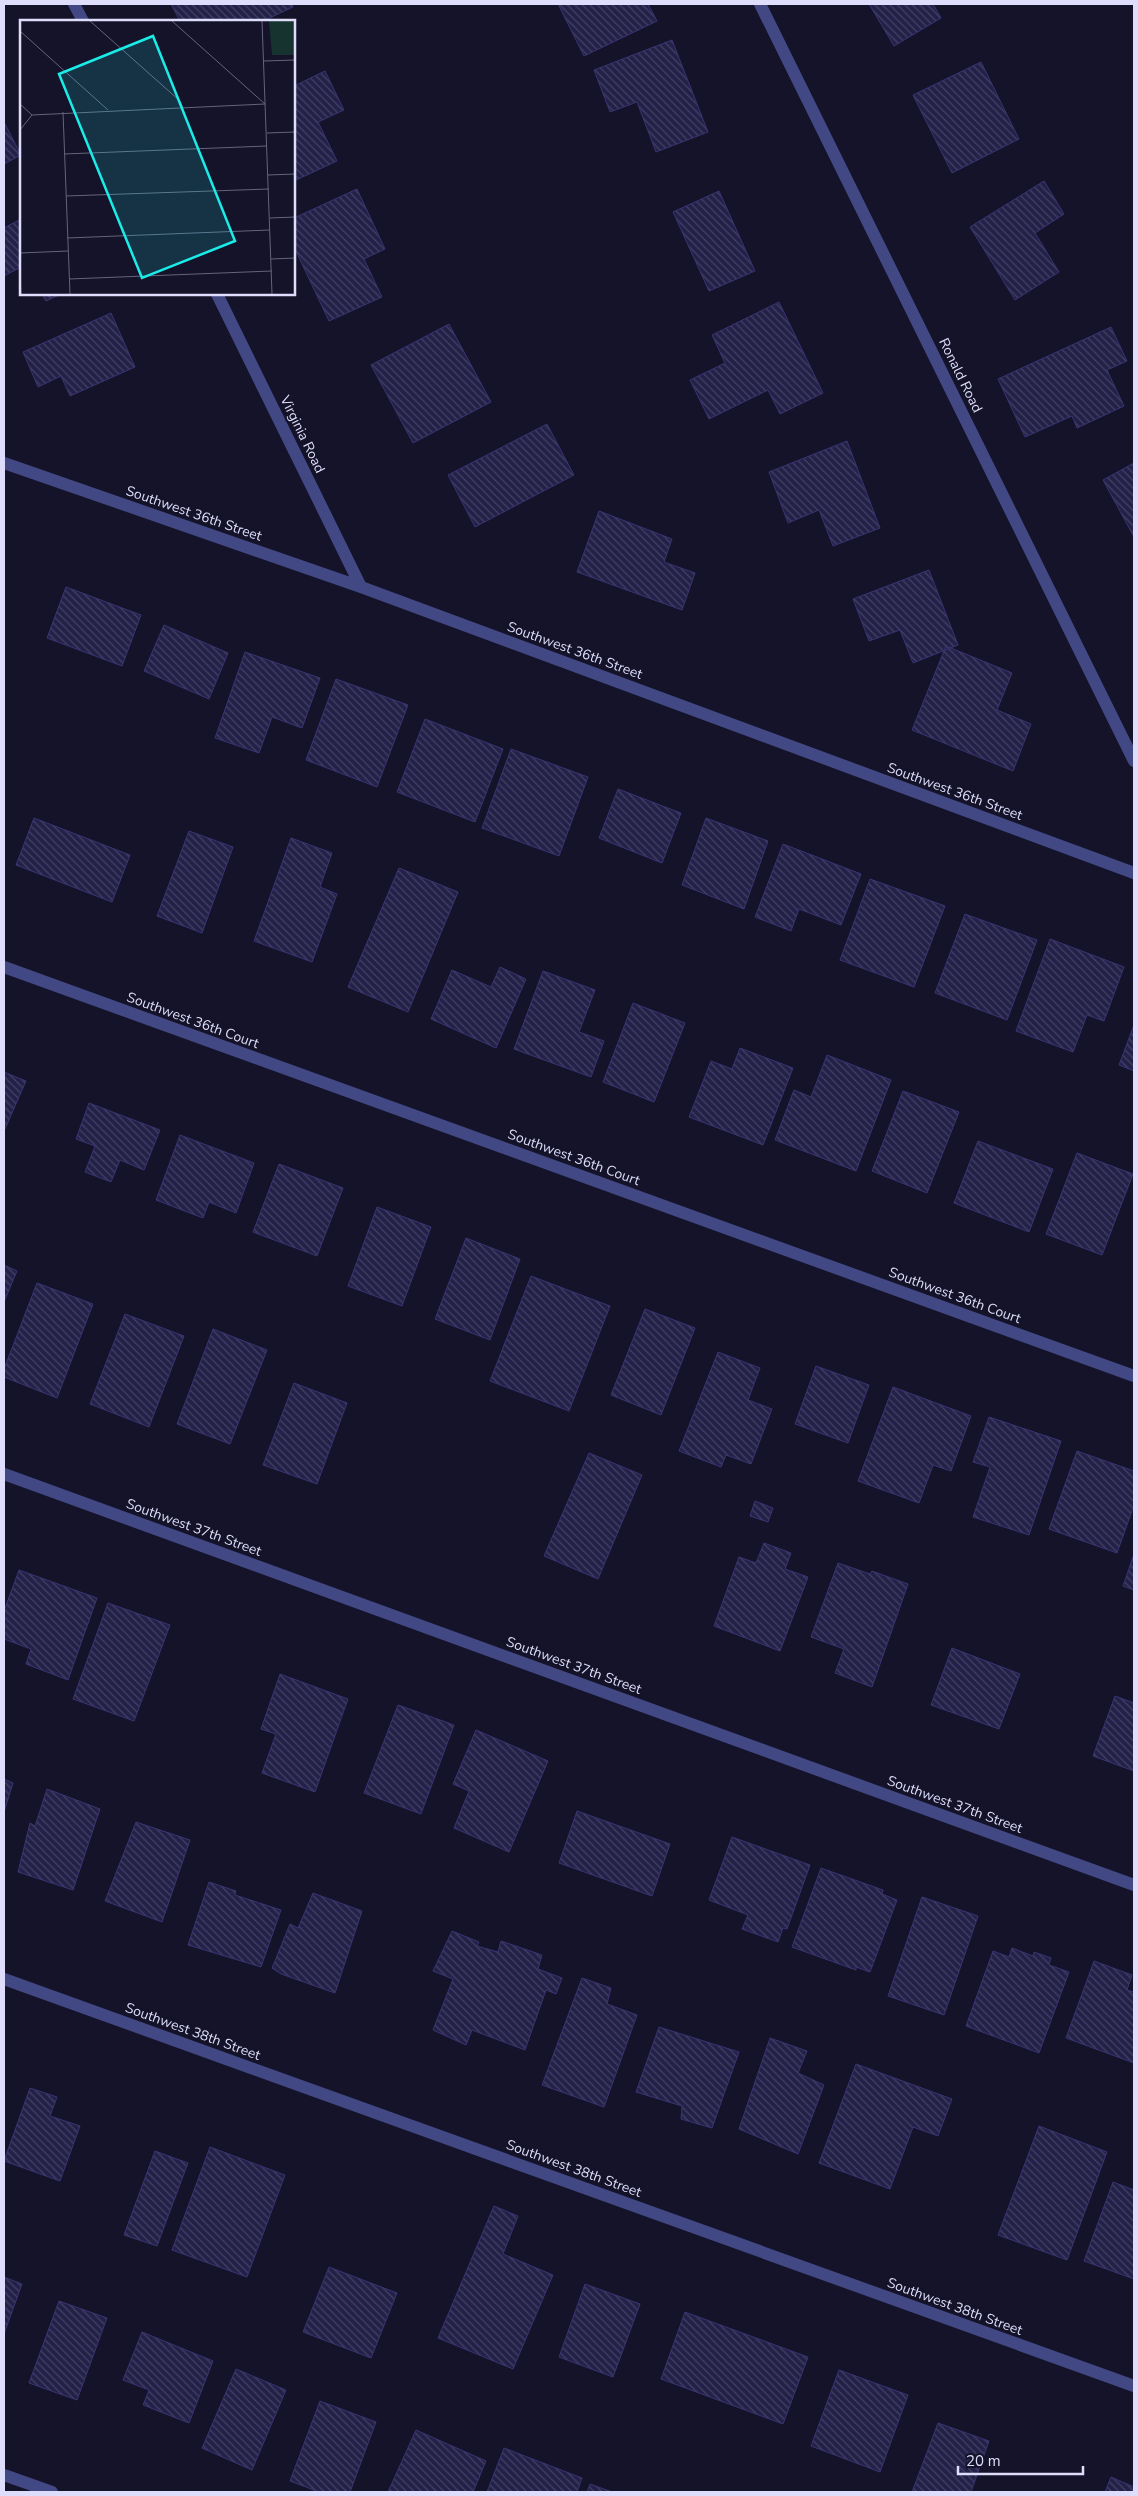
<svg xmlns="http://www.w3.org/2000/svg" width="1138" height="2496" font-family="'Nunito Sans',sans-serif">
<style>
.building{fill:url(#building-back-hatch);stroke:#393473}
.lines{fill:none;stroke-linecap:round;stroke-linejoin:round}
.minor{stroke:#424884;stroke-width:12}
.labels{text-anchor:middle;stroke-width:4.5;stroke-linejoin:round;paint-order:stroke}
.street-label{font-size:14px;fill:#dedefc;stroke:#141329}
.inset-road{fill:none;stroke:#65647d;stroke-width:1}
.view{fill:#1aede8;fill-opacity:0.15;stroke:#1aede8;stroke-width:2.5}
.inset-edge{fill:none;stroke:#dedefc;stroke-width:2.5}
</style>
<defs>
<pattern id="building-back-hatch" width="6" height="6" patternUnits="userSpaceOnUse" patternTransform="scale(1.25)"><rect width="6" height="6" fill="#242149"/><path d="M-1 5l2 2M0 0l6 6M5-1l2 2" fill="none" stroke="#434164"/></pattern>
</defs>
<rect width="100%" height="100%" fill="#141329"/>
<path class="building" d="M171,4H292L293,7L263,21H180Z
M558,4H648L657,21L584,56Z
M869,4H933L941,18L894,46Z
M672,40L708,132L656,152L637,102L610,112L594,70Z
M981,62L1019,139L952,173L913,95Z
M325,71L344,110L318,122L337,161L294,181V86Z
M4,122L21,155L4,164Z
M1044,181L1064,214L1035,233L1059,272L1015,300L970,227Z
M357,189L385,249L364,259L382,297L329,321L294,247V218Z
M719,191L755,271L709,291L673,212Z
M21,219V267L4,276V228Z
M42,294H61L46,301Z
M779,302L823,393L780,414L768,390L709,419L690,380L725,363L712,335Z
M111,313L135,367L70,396L61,376L38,387L23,352Z
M449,324L491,402L413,443L371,365Z
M1111,327L1127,361L1107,370L1124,406L1077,428L1072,416L1025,437L998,379Z
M547,424L574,475L475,527L448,475Z
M847,441L880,528L833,546L819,510L788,523L769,472Z
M1134,463V537L1103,480Z
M599,511L672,539L664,562L695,573L682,610L577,572Z
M929,570L958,645L913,663L900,630L869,641L853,599Z
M66,587L141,615L122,666L47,638Z
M164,625L228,653L209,699L144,671Z
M946,646L1012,673L997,710L1031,724L1013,771L912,730Z
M245,652L320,678L302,728L272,717L259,753L215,738Z
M336,679L408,705L377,787L306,760Z
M425,719L503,749L475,822L397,792Z
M511,749L588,777L559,856L482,828Z
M618,789L681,813L662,863L599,838Z
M34,818L130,855L112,902L16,865Z
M706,818L768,841L744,909L682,885Z
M189,831L233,847L202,933L157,916Z
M291,838L332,853L320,887L337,894L312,962L254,941Z
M783,844L861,874L841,925L799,909L791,931L755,917Z
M399,868L458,892L408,1012L348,987Z
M870,879L945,906L914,987L840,960Z
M965,914L1037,940L1007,1020L935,993Z
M1050,939L1124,967L1104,1021L1087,1015L1073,1052L1016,1031Z
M500,967L526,979L496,1048L431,1019L452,970L491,987Z
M543,971L595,990L579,1032L604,1041L591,1077L514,1049Z
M633,1003L685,1023L654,1102L603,1082Z
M1134,1025V1071L1119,1065Z
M740,1048L793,1068L763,1145L689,1117L711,1061L732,1069Z
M827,1055L891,1080L856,1171L775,1140L794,1090L811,1097Z
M4,1072L26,1081L5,1129H4Z
M903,1091L959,1112L927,1193L872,1171Z
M89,1103L160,1130L144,1170L120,1160L111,1182L85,1172L95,1146L76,1139Z
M180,1135L254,1163L236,1213L209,1202L203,1218L156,1200Z
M978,1141L1053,1169L1029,1232L954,1203Z
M1077,1153L1133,1174L1102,1255L1046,1234Z
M279,1164L343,1188L317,1256L253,1232Z
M377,1207L431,1227L402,1306L348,1286Z
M466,1238L520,1259L490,1340L435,1319Z
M4,1265L17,1271L4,1302Z
M531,1276L610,1306L569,1411L490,1381Z
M37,1283L93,1304L57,1398L4,1377V1369Z
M645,1309L695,1328L661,1415L611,1395Z
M125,1314L184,1336L149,1427L90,1404Z
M213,1329L267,1350L230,1444L177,1424Z
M718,1352L760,1368L748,1400L772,1409L751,1464L726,1455L721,1467L679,1451Z
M816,1366L869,1385L848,1443L795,1424Z
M294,1383L347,1403L317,1484L263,1465Z
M893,1387L971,1416L951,1471L933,1465L919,1503L858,1481Z
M989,1417L1061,1441L1029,1535L973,1517L990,1467L973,1462Z
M1077,1451L1134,1471V1505L1117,1553L1049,1529Z
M589,1453L642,1475L598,1579L544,1556Z
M755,1501L773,1508L768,1522L750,1516Z
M764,1543L791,1553L785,1569L808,1577L780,1651L714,1626L739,1557L756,1563Z
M1134,1554V1590L1123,1586Z
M838,1563L870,1574L872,1571L908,1584L872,1687L835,1673L844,1649L811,1637Z
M19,1570L97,1598L68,1680L26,1664L31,1649L4,1639V1611Z
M108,1603L170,1625L134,1721L73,1699Z
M952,1648L1020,1674L999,1729L931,1705Z
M280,1674L348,1699L315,1792L262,1773L276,1734L261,1729Z
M1115,1696L1134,1703V1771L1093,1756Z
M398,1705L454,1725L421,1814L364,1793Z
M476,1730L548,1761L509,1852L454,1828L469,1791L453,1784Z
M4,1779L13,1783L4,1812Z
M47,1789L100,1809L73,1890L18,1872L30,1823L35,1826Z
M577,1811L670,1844L652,1896L559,1863Z
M136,1822L190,1840L162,1922L105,1901Z
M732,1837L810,1865L787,1929L783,1928L778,1942L742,1929L748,1915L709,1900Z
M821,1868L883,1890L882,1894L897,1900L870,1972L856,1967V1970L792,1947Z
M209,1882L236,1891L235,1895L281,1910L261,1967L188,1945Z
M313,1893L362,1911L335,1993L281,1974L272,1968L290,1924L298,1928Z
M922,1897L978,1916L944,2015L888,1996Z
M452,1931L479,1942L477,1946L498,1952L501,1941L542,1955L538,1969L562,1978L556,1994L546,1990L525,2050L472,2030L466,2045L433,2030L453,1979L433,1971Z
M1012,1948L1033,1956L1034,1952L1051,1958L1049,1965L1069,1972L1039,2053L966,2026L993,1951L1009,1957Z
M1094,1961L1132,1975L1127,1990L1134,1992V2063L1066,2038Z
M582,1978L611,1988L607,2004L637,2015L604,2107L542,2085Z
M659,2027L739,2052L712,2128L681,2119L682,2106L636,2092Z
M770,2038L807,2051L798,2073L824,2085L798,2154L739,2129Z
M856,2064L952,2099L938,2136L913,2127L890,2189L819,2163Z
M30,2088L57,2097L50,2116L80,2126L60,2181L4,2161Z
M1039,2126L1107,2152L1067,2260L998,2235Z
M210,2147L285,2175L247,2277L172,2250Z
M155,2151L188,2163L157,2246L124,2235Z
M1113,2182L1134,2190V2279L1084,2261Z
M494,2206L518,2216L503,2254L553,2275L513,2369L438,2338Z
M329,2267L397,2293L371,2358L303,2332Z
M4,2277L22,2284L4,2334Z
M585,2284L640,2304L613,2377L559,2357Z
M59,2301L107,2318L77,2400L29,2383Z
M685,2312L808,2357L783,2424L661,2379Z
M142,2332L213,2361L189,2423L143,2405L149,2390L123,2380Z
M236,2369L286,2390L252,2470L202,2448Z
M839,2370L908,2395L880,2472L811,2446Z
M320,2401L376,2422L350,2492H319L290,2481Z
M938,2423L989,2441L971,2492H912Z
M416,2430L486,2461L473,2492H388Z
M504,2448L582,2478L577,2492H487Z
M1111,2477L1134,2487V2492H1105Z
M590,2484L612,2492H587Z"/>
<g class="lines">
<path class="minor" d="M74,4L83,21
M760,4L1134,761
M217,294L361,587
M4,463L361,587L1134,873
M4,967L1134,1376
M4,1474L1134,1885
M4,1979L1134,2386
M4,2475L52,2492"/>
</g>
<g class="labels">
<g class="street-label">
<text transform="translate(961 375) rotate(64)" y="5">Ronald Road</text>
<text transform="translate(303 434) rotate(64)" y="5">Virginia Road</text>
<text transform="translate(194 513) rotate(19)" y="5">Southwest 36th Street</text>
<text transform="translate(575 650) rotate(20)" y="5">Southwest 36th Street</text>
<text transform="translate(955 791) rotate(20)" y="5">Southwest 36th Street</text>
<text transform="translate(193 1020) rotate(20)" y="5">Southwest 36th Court</text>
<text transform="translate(574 1157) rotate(20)" y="5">Southwest 36th Court</text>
<text transform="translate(955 1295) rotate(20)" y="5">Southwest 36th Court</text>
<text transform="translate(194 1527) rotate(20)" y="5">Southwest 37th Street</text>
<text transform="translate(574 1665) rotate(20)" y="5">Southwest 37th Street</text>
<text transform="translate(955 1804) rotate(20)" y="5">Southwest 37th Street</text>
<text transform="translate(193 2031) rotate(20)" y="5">Southwest 38th Street</text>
<text transform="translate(574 2168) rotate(20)" y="5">Southwest 38th Street</text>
<text transform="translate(955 2306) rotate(20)" y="5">Southwest 38th Street</text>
</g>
</g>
<g transform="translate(20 20)">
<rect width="275" height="275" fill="#141329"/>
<path d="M249,1H275V35H252Z" fill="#16332f"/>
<path class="inset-road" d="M70,1L160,81L163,88M152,1L245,84M242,1L252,274M0,11L88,90M244,41L275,40M0,84L12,95M43,92L50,274M12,95L245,84M0,110L12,95M247,113L275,112M44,134L247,126M248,155L275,154M46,176L249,169M250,198L275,197M47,218L250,210M0,233L48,231M251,239L275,238M0,255L1,274M49,259L252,251"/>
<path class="view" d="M133,16L215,221L122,258L39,54Z"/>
<rect width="275" height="275" class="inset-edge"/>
</g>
<rect width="1138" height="2496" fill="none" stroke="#dedefc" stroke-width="10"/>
<path d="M958 2466v8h125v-8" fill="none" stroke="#dedefc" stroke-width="2.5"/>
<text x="966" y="2466" font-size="15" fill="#dedefc" stroke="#141329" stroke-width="4" paint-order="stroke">20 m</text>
</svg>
